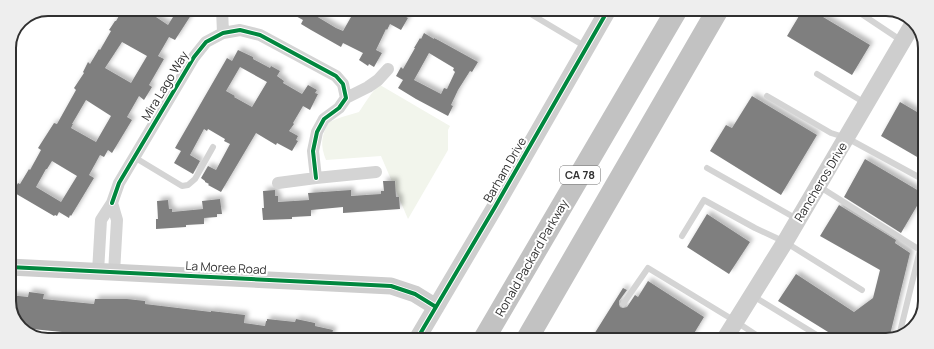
<svg xmlns="http://www.w3.org/2000/svg" width="934" height="349" font-family="Manrope,sans-serif">
<style>
.green{fill:#f2f5ec}
.building{fill:#7f7f7f;fill-rule:evenodd;filter:url(#shadow)}
.lines{fill:none;stroke-linecap:round;stroke-linejoin:round}
.lane{stroke:#d4d4d4;stroke-width:6}
.street{stroke:#d4d4d4;stroke-width:12}
.secondary{stroke:#cecece;stroke-width:17}
.highway{stroke:#c2c2c2;stroke-width:22}
.cycleway-casing{stroke:#fff;stroke-width:6}
.cycleway{stroke:#00873e;stroke-width:4}
.labels{text-anchor:middle;stroke-width:4;stroke-linejoin:round;paint-order:stroke}
.shield{fill:#fff;stroke:#6e6e6e;stroke-width:1}
.shield-label{font-size:11px;font-weight:bold;fill:#303030}
.street-label{font-size:12px;fill:#303030;stroke:#fff}
.rim{fill:none;stroke:#303030;stroke-width:2}
</style>
<defs>
<filter id="shadow"><feDropShadow dx="3.5" dy="-3.5" stdDeviation="2" flood-color="#0004"/></filter>
</defs>
<rect width="100%" height="100%" fill="#fff"/>
<path class="green" d="M380,85L450,126L448,130V150L408,219L381,156L326,160C320,145 321,136 329,122L342,117L359,112C366,102 371,92 380,85Z"/>
<path class="building" d="M123,9H144L168,25L178,9H195L175,40L169,37L158,56L164,59L149,85L152,87L144,100L139,96L127,117L132,120L112,153L108,150L104,157L100,155L89,175L94,178L71,216L70,215L69,218L59,212L57,216L55,215L54,216L13,192L18,183L20,184L29,169L30,170L41,150L38,148L54,123L57,124L76,90L74,88L84,73L83,72L88,62L90,64L99,49L100,50L111,31L109,30L115,21H116ZM122,42L147,56L131,83L105,68ZM86,100L111,116L96,142L71,128L73,124H72ZM52,161L77,176L61,202L36,187L46,169H47Z
M285,10H320L316,16L336,28L343,31L355,10H394L408,18L401,30L390,24L387,30L386,29L376,50L382,53L374,67L369,64L368,66L359,60L363,53L343,43L341,47L311,30L301,24L303,20Z
M802,11H813L870,45L852,75L787,36Z
M424,33L434,39V38L438,40L478,62L472,72L470,71L458,90L451,105L453,106L448,116L416,99L398,88L403,80L396,76L401,67L403,69L415,48H414L420,38L421,39ZM429,53L454,68L453,70L455,72L447,89L444,88L441,94L414,80Z
M238,50L253,57V59L270,68L271,66L280,71L277,76L284,81L283,83L302,94L308,85L317,90L315,93L318,94L310,110L303,106L293,123L294,124L289,131L298,136L296,140L298,141L292,151L277,143L276,145L256,133L221,192L208,185L209,184L205,182V181L201,178L208,166L216,170L230,144L224,141L225,139L208,129L207,131L204,129L190,155L200,161L193,174L174,163L181,151L175,148L227,58L232,61ZM240,67L267,82L252,107L234,97L235,96L226,91Z
M752,96L817,135L781,195L710,151L726,125L732,128Z
M900,102L924,116V161L881,136Z
M865,159L924,194L901,233L844,197Z
M383,181H395L396,197H399L400,209L343,213V207L311,210V216L292,217V219L263,220L262,208H264L263,191L275,190V196H278V202L309,200L308,193L351,190V196L381,194V191H384Z
M220,199L222,214H217V217L204,218V224L186,225V227L156,229V219H158L157,201L168,200L169,209H172V212L203,209L202,201Z
M839,205L896,240L895,243L910,253L889,339L887,340H841L778,301L796,274L854,312L873,298L880,270L820,236Z
M707,214L750,242L729,274L687,247Z
M648,281L704,317L690,340L591,339L623,288L627,290L619,301V304L620,307L623,308L627,307L635,295L638,297Z
M29,292L44,294L43,299L94,304L95,299H127L145,301V304L211,312V311L245,315L244,323L265,326L266,321H267V319L295,322L296,319L315,323V326L333,330L331,339L122,338L22,328L17,325L9,304V295L28,297Z"/>
<g class="lines">
<path class="lane" d="M524,10L586,47
M857,11L902,41
M817,74L865,103
M767,96L831,133L847,138L924,180
M134,157L182,186L188,185L195,179L213,147
M707,168L797,219
M820,187L920,250L899,336
M682,236L704,200L755,228L785,242L862,290
M753,296L825,340
M623,304L648,268L735,321L764,340"/>
<path class="street" d="M222,9L223,33
M346,98L368,87L378,80L388,69
M278,183L316,178L376,172
M112,203L119,183L194,57L206,42L223,33L240,30L260,35L336,76L343,84L346,98L339,108L324,119L317,132L313,151L316,178
M98,272L101,220L112,203L117,220L114,273"/>
<path class="secondary" d="M9,267L391,286L415,294L436,307
M417,339L495,207L608,10
M724,340L785,242L914,22"/>
<path class="highway" d="M484,339L676,11
M527,339L717,11"/>
<defs>
<path id="cycleway" d="M112,203L119,183L194,57L206,42L223,33L240,30L260,35L336,76L343,84L346,98L339,108L324,119L317,132L313,151L316,178
M9,267L391,286L415,294L436,307
M417,339L495,207L608,10"/>
</defs>
<use href="#cycleway" class="cycleway-casing"/>
<use href="#cycleway" class="cycleway"/>
</g>
<g class="labels">
<rect class="shield" x="560" y="166" width="40" height="18" rx="3"/>
<g class="shield-label">
<text x="580" y="179">CA 78</text>
</g>
<g class="street-label">
<text transform="translate(165 86) rotate(-59)" y="4">Mira Lago Way</text>
<text transform="translate(505 170) rotate(-60)" y="4">Barham Drive</text>
<text transform="translate(821 182) rotate(-59)" y="4">Rancheros Drive</text>
<text transform="translate(532 258) rotate(-60)" y="4">Ronald Packard Parkway</text>
<text transform="translate(226 268) rotate(3)" y="4">La Moree Road</text>
</g>
</g>
<path d="M0 0H934V349H0ZM48 16H886A32 32 0 0 1 918 48V301A32 32 0 0 1 886 333H48A32 32 0 0 1 16 301V48A32 32 0 0 1 48 16Z" fill="#eee" fill-rule="evenodd"/>
<path class="rim" d="M48 16H886A32 32 0 0 1 918 48V301A32 32 0 0 1 886 333H48A32 32 0 0 1 16 301V48A32 32 0 0 1 48 16Z"/>
</svg>
